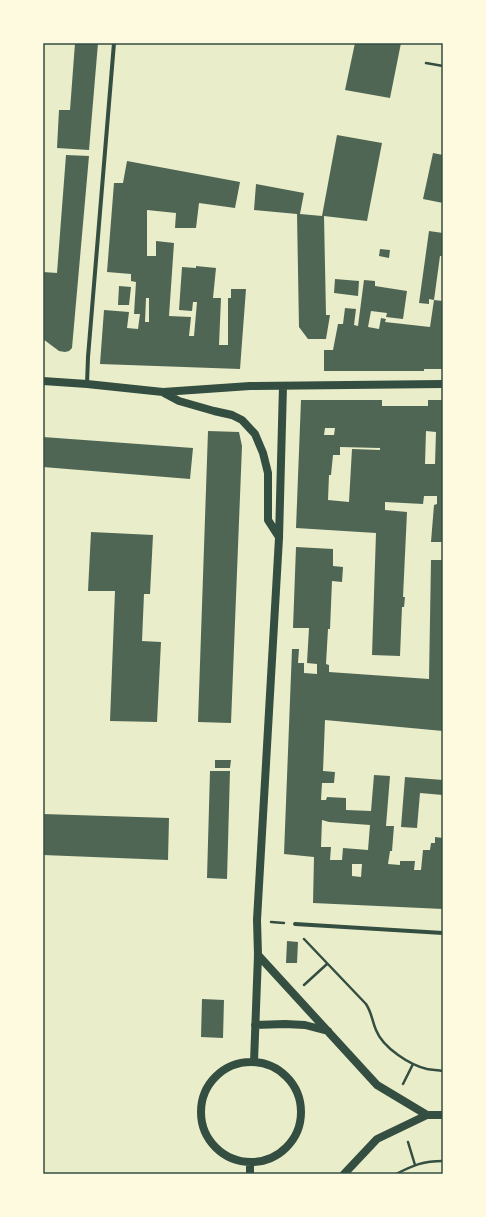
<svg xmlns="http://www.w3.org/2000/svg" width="486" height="1217" font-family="'DM Sans',sans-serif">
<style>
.building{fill:#4f6655;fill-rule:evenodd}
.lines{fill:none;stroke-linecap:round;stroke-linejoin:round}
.path{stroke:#344e41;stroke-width:2.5}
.minor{stroke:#344e41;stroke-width:4}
.secondary{stroke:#344e41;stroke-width:8}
.neatline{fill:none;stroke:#344e41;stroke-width:1.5}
</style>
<rect width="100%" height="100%" fill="#e9edc9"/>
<path class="building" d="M75,43H98L89,150L57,148L59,110H70Z
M355,43H401L390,98L345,90Z
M337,135L382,143L367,221L324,216L326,315H330L326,339H308L299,327L297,214L254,210L256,184L304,193L300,214L322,216Z
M433,153L443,155V203L423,199Z
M66,155L89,156L72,348L69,351L65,352L59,351L43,339V272L57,273Z
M127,161L240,182L235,208L199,203L196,228H175L176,213L147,210V256H156V241L174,243L169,316L191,317L189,336H194L197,302H193L192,311L179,310L182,267L196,268V266L216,268L213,298H221L219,345H228V298H231V289H246L240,369L100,364L104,310L129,312L127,328L138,329L140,314H134L136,282L131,281V274L107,272L114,183H123ZM146,298H149V322H145Z
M429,231L443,233V256H440L434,300L429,299V304L419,303Z
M380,249L390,250L389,258L379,256Z
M335,279L359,281L358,296L334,293Z
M364,280L375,281V286L407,291L403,319L386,317L387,313L371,311L368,327L379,329L381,318L386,319L385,322L430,327L434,300L443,301V369H424V371H324V350H333L338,324H343L345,308L356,309L354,325L358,326Z
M119,286L131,287L129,305H118Z
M301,400H382V406H428V400H443V542H431L434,505L437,504V496H424L423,504L385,502V510L407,512L403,597H405L404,607H402L400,656L372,655L376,533L296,528ZM325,428H335L334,435H324ZM426,431L436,432L435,464H425ZM340,447L380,448V450L352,449L349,502L328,500L329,475H331L333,455H340Z
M208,431L239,432L242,446L231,723L198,722Z
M43,437L193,448L190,479L43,467Z
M91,532L153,535L150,594H144L142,641L161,642L157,722L110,721L115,591H88Z
M296,547L333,549V566L343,567L342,582L332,581L330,629H328L326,664L329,665V672L429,679L431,560H443V731L325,720L323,771L335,772L334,783H322L321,800H326L327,797L346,798V810L371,811L374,775L390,776L386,826H394L392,851H390L388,864L400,865V861H415L414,870H421L423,850H430L431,843H435V837L443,838V909L313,903L314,857L284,854L292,649H299L298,663H304V673L317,674V664L307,663L309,628H293ZM322,820L329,822L370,825L368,850L343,848L342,860H330L331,847H321ZM352,864H362L361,877L352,876Z
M215,760H231L230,768H215Z
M210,771H230L227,879L207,878Z
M405,777L443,780V795L420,793L417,828L401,827Z
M43,814L169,818L168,860L43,855Z
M287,941L298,942L297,963H286Z
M202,999L224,1000L223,1038L201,1037Z"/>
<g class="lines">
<path class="path" d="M426,63L443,66
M271,922L284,923
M304,939L366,1004C372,1013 372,1021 376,1030C383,1048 410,1065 427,1069C432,1070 438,1070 443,1071
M304,985L327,964
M403,1084L413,1064
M408,1142L415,1165
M396,1174C414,1165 423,1161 443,1161"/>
<path class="minor" d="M87,384L88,357L114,43
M295,924L443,933"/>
<path class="secondary" d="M43,381L87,384L163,392L250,386L443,384
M164,393L179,401L214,411L232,415L242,420L255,434L263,453L268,473V520L279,537
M258,955L377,1085L427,1115H443
M255,1025L285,1024L305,1025L328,1031
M201 1112a50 50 0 1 1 100 0a50 50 0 1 1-100 0Z
M254,1062L258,955L257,920L279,538L283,386
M250,1163V1174
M344,1174L377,1139L427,1115"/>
</g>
<rect width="486" height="1217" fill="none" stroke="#fefae0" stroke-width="88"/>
<rect x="44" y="44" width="398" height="1129" class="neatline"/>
</svg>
